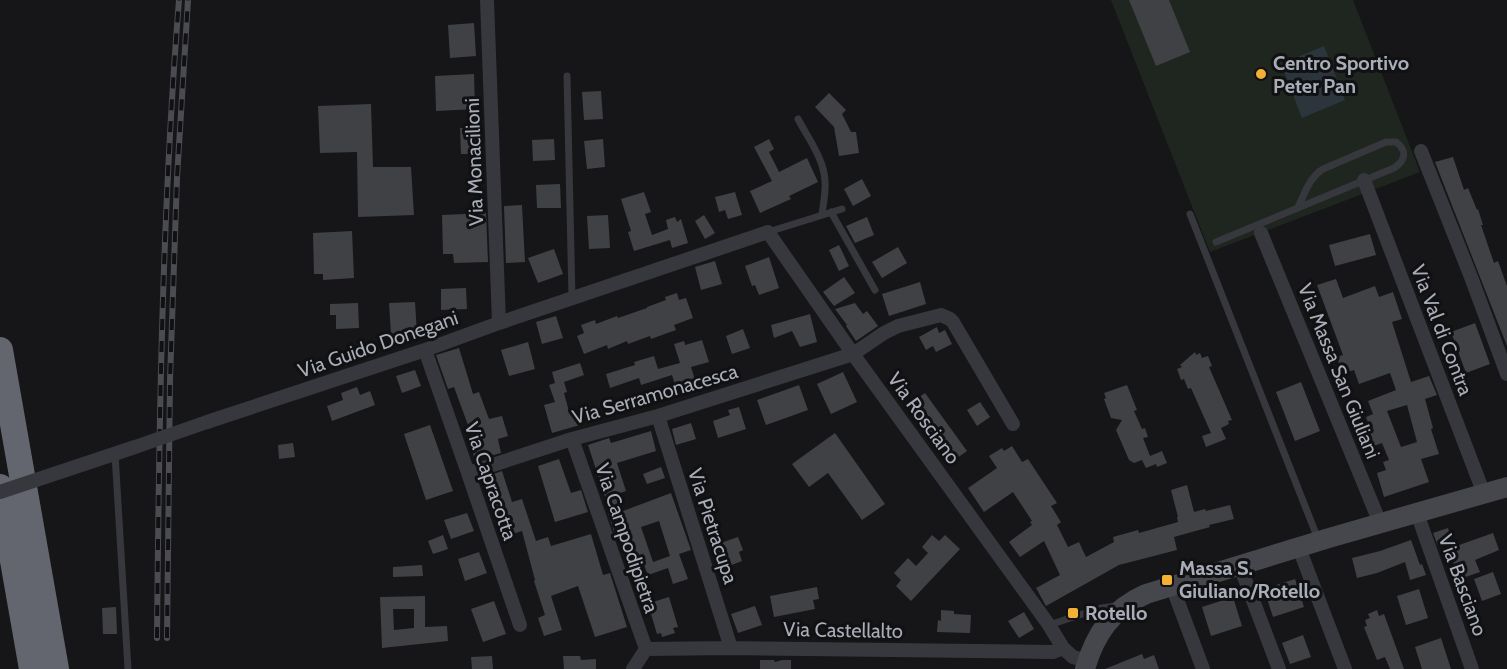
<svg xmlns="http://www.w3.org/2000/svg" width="1507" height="669" font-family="Cabin,sans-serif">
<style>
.green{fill:#1e261f}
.water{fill:#2c353c}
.building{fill:#404145;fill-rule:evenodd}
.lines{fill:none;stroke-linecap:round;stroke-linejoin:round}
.lane{stroke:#37383d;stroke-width:7}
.street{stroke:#37383d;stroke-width:14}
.secondary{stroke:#45474d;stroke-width:20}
.highway{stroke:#63666e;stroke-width:26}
.rail-casing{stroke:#4a4c52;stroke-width:6}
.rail{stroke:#111113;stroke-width:4;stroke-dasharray:11;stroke-linecap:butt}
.street-bridge{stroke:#37383d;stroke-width:14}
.poi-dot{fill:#f2b134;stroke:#111113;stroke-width:2}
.labels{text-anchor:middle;stroke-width:6;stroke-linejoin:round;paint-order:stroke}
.poi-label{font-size:20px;font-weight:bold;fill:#a8adb8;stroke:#111113;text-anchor:start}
.street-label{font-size:20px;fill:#a8adb8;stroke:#111113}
</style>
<rect width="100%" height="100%" fill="#161618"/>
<path class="green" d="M1111,0H1353L1420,172L1210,252Z"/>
<path class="water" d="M1324,46L1345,100L1302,118L1281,64Z"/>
<path class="building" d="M1129,0H1169L1190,52L1156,66Z
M474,23L476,56L450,58L448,25Z
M474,74L475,109L436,111L435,76Z
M601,91L603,119L584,120L582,92Z
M829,93L846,110L842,114L851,132H856L859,153L839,156L834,127L815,107Z
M371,104L373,167H411L414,215L358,217L357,152L320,153L318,106Z
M460,128H475L476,154H461Z
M554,139L555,160L533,161L532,140Z
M603,139L605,167L587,169L584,141Z
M769,139L774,149L769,152L779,172L807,158L818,182L789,196L791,199L760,213L750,191L772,181L754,147Z
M1453,157L1464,190L1468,188L1477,210L1478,209L1483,225H1481L1494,263L1498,261L1507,286V346L1435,162Z
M862,179L871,196L853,206L844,189Z
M560,184L561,208H537L536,185Z
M644,192L651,212L645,214L652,235L668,229L666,220L675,217L677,222L681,219L688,243L672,248L670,240L634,251L628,232L631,231L621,199Z
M735,192L742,215L728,219L725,210L719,212L715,197Z
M522,205L525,262L506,263L504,206Z
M486,213L488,262L454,263L453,254H443L442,215Z
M608,215L610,248L589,249L587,216Z
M704,215L715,233L705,239L695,221Z
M867,217L874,235L855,243L846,226Z
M352,231L354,278L323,280V274H314L313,233Z
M1370,234L1376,255L1335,266L1329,245Z
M839,245L849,266L839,271L829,250Z
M898,247L907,263L882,278L872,262Z
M554,249L563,274L538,283L528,258Z
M769,257L779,288L759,295L755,285L752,286L745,266Z
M715,261L722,284L701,290L695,267Z
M844,277L855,293L834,306L823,292Z
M1336,279L1343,298L1375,286L1379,297L1393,292L1402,319L1392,322L1411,382L1429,376L1437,395L1425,399L1433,428L1431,429L1439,454L1421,459L1429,482L1384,497L1377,473L1386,470L1383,462L1389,460L1382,443L1371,447L1363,427L1369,425L1366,417L1373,414L1368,401L1396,390L1390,373L1359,384L1354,370L1342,374L1337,357L1343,355L1317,285ZM1407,405L1417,442L1401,447L1387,411Z
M920,282L926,304L889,316L882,294Z
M466,288L467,309L441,310V289Z
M677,293L679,300L686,298L693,318L674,325L676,330L651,339L650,336L628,344L627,341L608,349L607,345L584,354L577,336L584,333L581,325L595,320L596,324L617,316L618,318L647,308V307L666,300L665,297Z
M415,302L417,333L391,334L389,303Z
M358,303L359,328L336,329V315H330V304Z
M855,303L863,314L867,311L878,326L856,341L846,326L847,325L835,309Z
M810,314L817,342L800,347L792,331L774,338L771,325Z
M556,316L563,338L542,344L536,322Z
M1475,323L1490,364L1466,373L1451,332Z
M937,327L939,333L945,330L952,344L936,352L933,346L926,350L919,337Z
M743,329L750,348L732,354L726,336Z
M702,340L709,362L691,367L696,383L689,385L690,387L677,391L672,375L641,385L639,378L610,388L606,374L635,365L634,362L654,356L658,369L680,363L674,344L684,341L685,345Z
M528,342L535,369L509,376L501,350Z
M459,348L473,394L479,392L489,419L502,416L508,436L498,439L501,453L475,460L468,437L472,436L454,387L448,389L436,355Z
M1195,352L1196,355L1200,353L1202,358L1208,356L1212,366L1209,367L1232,420L1228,421L1229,424L1221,428L1226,439L1206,447L1202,436L1211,433L1191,388L1188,389L1184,379L1181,380L1177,369L1182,367L1180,365Z
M580,363L584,375L564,382L567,392L564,393L570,415L576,413L580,425L552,433L544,405L555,402L549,385L555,383L552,372Z
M415,370L421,386L402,393L396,376Z
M843,372L857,402L831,414L817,384Z
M1301,382L1320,431L1295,441L1276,392Z
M799,385L808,410L766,425L757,400Z
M1127,385L1137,410L1134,411L1142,429L1145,428L1148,437L1143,438L1150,456L1162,451L1167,463L1157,467L1156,464L1146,468L1142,460L1134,463L1129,460L1116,430L1122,420L1111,418L1104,399L1106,398L1104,393Z
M357,387L360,395L370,391L375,405L332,421L327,406L343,400L341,393Z
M925,393L967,451L947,465L924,432L935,425L916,399Z
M980,402L990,417L977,426L967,410Z
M739,407L746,429L718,438L713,421L730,415L728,410Z
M691,423L696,439L676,445L672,429Z
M430,425L453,491L426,500L404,434Z
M651,431L656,451L617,463L626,491L617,494L623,511L671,493L691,550L679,554L688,579L673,584L668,568L648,575L640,555L627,560L619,534L615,535L608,513L610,512L588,445L609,438L611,443ZM659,521L670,556L653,562L641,527Z
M835,433L885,504L862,520L828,473L809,487L792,464Z
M293,443L295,457L279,459L278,445Z
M1012,446L1022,462L1028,459L1057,503L1051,506L1061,522L1057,525L1068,547L1079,542L1086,557L1114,542L1113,537L1138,530L1139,533L1178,522L1177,517H1178L1171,490L1187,485L1194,512L1205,509L1206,511L1230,505L1234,519L1209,525L1210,527L1174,537L1177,550L1119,565L1046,606L1036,588L1060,575L1044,541L1020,557L1009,542L1032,525L1030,522L1032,521L1013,492L984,512L968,488L997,468L989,456L1002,448L1004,451Z
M559,459L571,493L581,490L588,512L555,522L538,466Z
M661,467L665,478L647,484L643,474Z
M502,471L512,502L522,499L536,541L548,537L551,546L591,534L603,575L610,573L627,627L595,637L578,586L551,596L562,630L544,636L538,618L545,615L534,581L535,580L522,531L503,537L490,496L488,497L482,478Z
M467,513L474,531L451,539L444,520Z
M1448,528L1452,542L1438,546L1433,533Z
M1493,533L1499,550L1475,560L1480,572L1460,579L1448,549Z
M443,535L448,549L433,554L428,541Z
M932,535L939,541L945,535L960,549L911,601L896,586L901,580L894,573L908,558L916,566L928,553L922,547Z
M738,537L743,550L739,552L742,561L729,566L727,562L719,565L712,546Z
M1411,540L1420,565L1422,564L1426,575L1410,580L1405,562L1377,573L1357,578L1352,558L1380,551Z
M479,552L487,573L465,581L458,559Z
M422,565L423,576L393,577V567Z
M1493,572L1501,594L1482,601L1474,579Z
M1295,579L1304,607L1273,617L1264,589Z
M817,587L819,599L813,600L815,609L774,617L770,596Z
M1419,589L1428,618L1406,625L1397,596Z
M425,596V627L447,626L448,641L382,648L380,597ZM393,609H414V628L394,630Z
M669,597L678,627L673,628L675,633L662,637L661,633L657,634L651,614L649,615L646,604Z
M1233,597L1242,626L1211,636L1202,607Z
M494,601L506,634L483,642L471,609Z
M755,606L762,625L738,633L731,614Z
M116,607L117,634H103L102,608Z
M941,610L954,611V614L971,615L970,633L937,632L938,620L941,621Z
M1377,610L1379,616L1384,614L1404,669H1390L1385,657L1377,660L1364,627L1367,626L1365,620L1370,618L1368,614Z
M1024,612L1034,629L1019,638L1008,621Z
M1303,635L1311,657L1290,664L1282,643Z
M1441,638L1451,669H1422L1415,647Z
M1142,654L1144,659L1154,655L1159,669H1105Z
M492,656L493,669H472L471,657Z
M563,656H580L581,660L596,659V669H564Z
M760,660H774L775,662L782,660H791V669H760Z"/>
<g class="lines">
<path class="lane" d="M567,76L572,298
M798,119C808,138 824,159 825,181C826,193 823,204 822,215
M831,212L875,290
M1190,214L1318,539
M768,232L842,209
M1216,242L1394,168C1405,161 1408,151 1396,142H1386L1323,169C1309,178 1305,193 1298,207
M115,454L128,669
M1049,625L1101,608L1116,606"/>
<path class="street" d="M487,0L499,323
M1421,151L1471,277L1507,374
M1364,180L1484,494
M1261,233L1380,523
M425,350L468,473L520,625
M658,416L731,648
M207,422L425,350L499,323L768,232L853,354L1049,625L1063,648L1073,657L1087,661
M572,439L646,649
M468,473L572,439L658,416L853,354L884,333L898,326L941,315L950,319L953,322L1013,424
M45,477L135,447
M1417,513L1472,669
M1299,548L1345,669
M1240,566L1279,669
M1172,586L1203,669
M633,669L646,649L731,648L1053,652L1063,648"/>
<path class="secondary" d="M1085,669C1095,634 1112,609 1146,594L1329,538L1507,487"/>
<path class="highway" d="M0,350L56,669
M0,487L32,669"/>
<defs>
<path id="rail" d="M157,638C159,425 162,212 179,0
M167,638L170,380L177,178L188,0"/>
</defs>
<use href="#rail" class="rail-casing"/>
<use href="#rail" class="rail"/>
<path class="street-bridge" d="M135,447L207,422
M0,492L45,477"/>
</g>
<g class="poi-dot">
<circle cx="1261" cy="74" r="6"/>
<rect x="1161" y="574" width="12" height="12" rx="3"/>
<rect x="1067" y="607" width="12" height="12" rx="3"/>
</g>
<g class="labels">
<g class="poi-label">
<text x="1273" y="70">Centro Sportivo<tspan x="1273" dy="23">Peter Pan</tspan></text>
<text x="1179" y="575">Massa S.<tspan x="1179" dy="23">Giuliano/Rotello</tspan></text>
<text x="1085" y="620">Rotello</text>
</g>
<g class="street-label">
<text transform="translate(474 162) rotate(-92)" y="7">Via Monacilioni</text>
<text transform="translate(1442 330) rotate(69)" y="7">Via Val di Contra</text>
<text transform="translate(378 344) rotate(-19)" y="7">Via Guido Donegani</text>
<text transform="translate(1339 371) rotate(68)" y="7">Via Massa San Giuliani</text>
<text transform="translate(655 394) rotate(-16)" y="7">Via Serramonacesca</text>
<text transform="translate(924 418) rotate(54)" y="7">Via Rosciano</text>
<text transform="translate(491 481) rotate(71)" y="7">Via Capracotta</text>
<text transform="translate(713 526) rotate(72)" y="7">Via Pietracupa</text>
<text transform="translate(627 538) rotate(71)" y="7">Via Campodipietra</text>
<text transform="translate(1463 585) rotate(70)" y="7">Via Basciano</text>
<text transform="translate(843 630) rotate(1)" y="7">Via Castellalto</text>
</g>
</g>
</svg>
